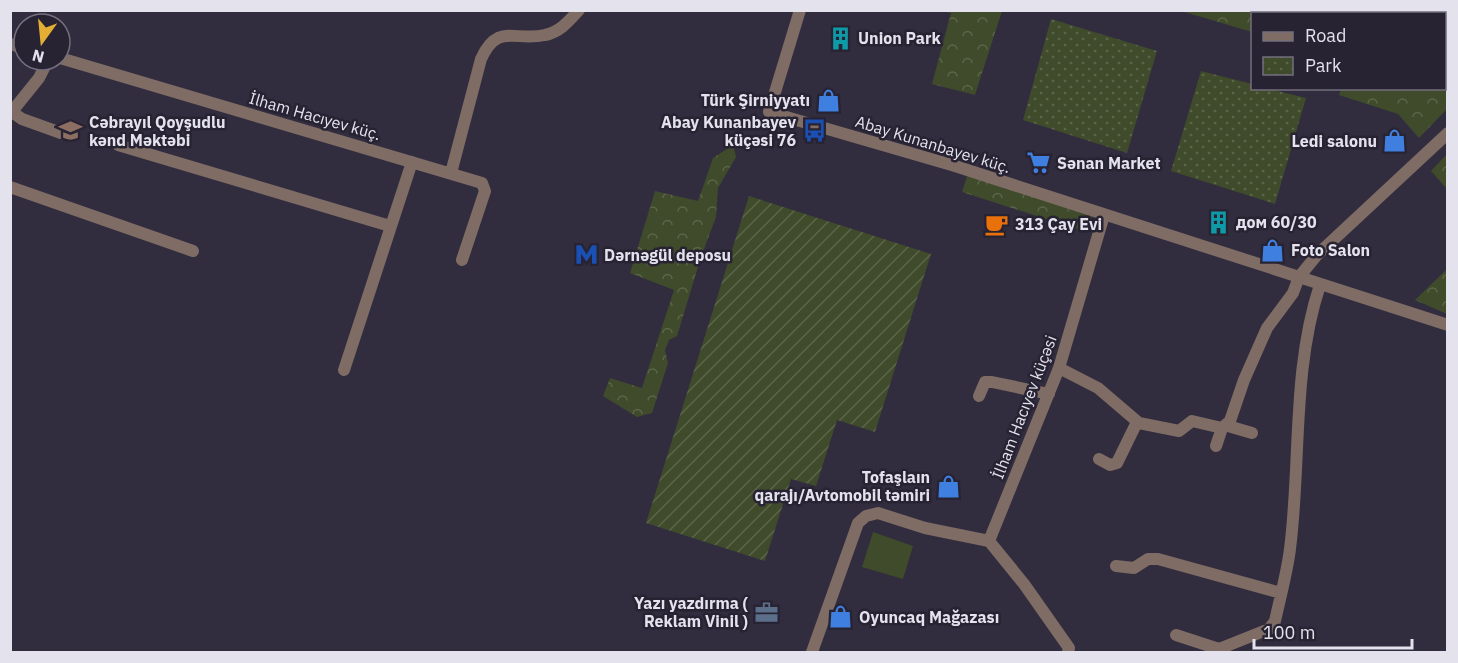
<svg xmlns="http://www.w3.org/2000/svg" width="1458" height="663" font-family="'IBM Plex Sans',sans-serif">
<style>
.forest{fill:url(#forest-crowns)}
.park{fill:url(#park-dots)}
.garden{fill:url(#garden-furrows)}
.pitch{fill:#3f4b2a}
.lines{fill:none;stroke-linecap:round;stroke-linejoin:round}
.minor{stroke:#7e6c65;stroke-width:12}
.tertiary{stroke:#7e6c65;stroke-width:12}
.labels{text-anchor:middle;stroke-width:5;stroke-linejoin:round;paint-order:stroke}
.poi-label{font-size:16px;font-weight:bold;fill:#e4e2ed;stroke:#272333;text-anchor:start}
.street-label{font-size:16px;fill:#e4e2ed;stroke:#272333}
</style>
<defs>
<pattern id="forest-crowns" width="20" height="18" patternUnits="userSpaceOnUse" patternTransform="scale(1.5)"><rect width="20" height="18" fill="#3f4b2a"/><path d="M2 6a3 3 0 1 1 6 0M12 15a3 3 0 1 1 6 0" fill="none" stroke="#5b6549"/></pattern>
<pattern id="park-dots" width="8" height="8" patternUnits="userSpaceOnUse" patternTransform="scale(1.5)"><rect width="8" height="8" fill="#3f4b2a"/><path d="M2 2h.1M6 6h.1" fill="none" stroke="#5b6549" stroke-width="1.8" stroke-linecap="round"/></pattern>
<pattern id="garden-furrows" width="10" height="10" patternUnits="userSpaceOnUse" patternTransform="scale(1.5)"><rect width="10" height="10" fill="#3f4b2a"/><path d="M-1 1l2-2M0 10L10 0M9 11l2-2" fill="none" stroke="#5b6549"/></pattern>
</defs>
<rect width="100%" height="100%" fill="#312d3e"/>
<path class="forest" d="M943,11H1002L975,95L932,84L951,13Z
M1181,11H1303L1302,13L1252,14V32Z
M1407,11H1447V67L1445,66L1444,14L1406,13Z
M1341,89H1439L1447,91V109L1419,138L1398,114L1339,95Z
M733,145L736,157L718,188L716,217L701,257L677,336L669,340L665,350L668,363L652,413L637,417L603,396L610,378L642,388L674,290L630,273L655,191L698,201L713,158Z
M1447,154V189L1431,171Z
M968,173L1093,213L1087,232L962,192Z
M1447,269V314L1415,300Z"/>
<path class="park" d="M1051,19L1157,51L1127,153L1023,120Z
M1201,71L1252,84V88L1269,89L1306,98L1275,204L1171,171Z"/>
<path class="garden" d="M749,196L931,254L875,432L837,420L816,486L791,479L765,561L646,523Z"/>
<path class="pitch" d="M873,532L913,546L903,579L862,567Z"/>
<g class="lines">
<path class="minor" d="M1334,14L1335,10
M10,44L24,48
M60,58L482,183L485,191L462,260
M12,112L22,119L61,133
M10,114L39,78L48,60
M118,145L390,226
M451,173L481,59C498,22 515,42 545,35C560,32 569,21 579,10
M10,187L193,251
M1059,368L1098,388L1139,423L1179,431L1192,421L1222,428L1230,421L1244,380L1267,328L1293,293L1299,277L1448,325
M344,370L412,162
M979,396L985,382H992L1049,394
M1228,426L1252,433
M1216,446L1222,428
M1099,459L1110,465L1117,463L1137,422
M1116,566L1134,568L1148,559H1158L1281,593
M1176,635L1219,649L1269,629L1275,621C1280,598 1287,573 1290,549C1301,462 1292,369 1320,285
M812,652L858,523L866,516L878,513L925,528L989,541
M1068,652L1069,648L1024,584L989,541L1059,368L1104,215"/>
<path class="tertiary" d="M800,10L769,112L955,166L1299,277L1317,255L1448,133"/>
</g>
<defs>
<symbol id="building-bare" viewBox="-9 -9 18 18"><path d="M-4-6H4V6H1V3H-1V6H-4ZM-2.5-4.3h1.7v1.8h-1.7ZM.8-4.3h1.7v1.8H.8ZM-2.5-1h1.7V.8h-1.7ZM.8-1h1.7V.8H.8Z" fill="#0f9aa8" stroke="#272333" stroke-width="2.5" paint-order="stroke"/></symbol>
<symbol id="shop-bare" viewBox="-9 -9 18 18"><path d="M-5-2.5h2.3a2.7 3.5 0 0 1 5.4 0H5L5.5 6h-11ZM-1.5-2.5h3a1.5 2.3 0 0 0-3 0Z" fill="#3f7fe0" stroke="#272333" stroke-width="2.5" paint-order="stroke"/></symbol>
<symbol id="school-bare" viewBox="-9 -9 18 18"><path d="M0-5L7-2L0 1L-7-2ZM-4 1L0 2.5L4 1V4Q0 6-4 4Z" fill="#8d6e63" stroke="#272333" stroke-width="2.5" paint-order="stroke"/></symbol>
<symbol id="bus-bare" viewBox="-9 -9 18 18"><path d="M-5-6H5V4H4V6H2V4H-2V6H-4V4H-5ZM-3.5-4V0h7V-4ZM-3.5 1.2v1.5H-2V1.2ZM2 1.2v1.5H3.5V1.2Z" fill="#1a4fb4" stroke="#272333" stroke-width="2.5" paint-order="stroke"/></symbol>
<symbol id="supermarket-bare" viewBox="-9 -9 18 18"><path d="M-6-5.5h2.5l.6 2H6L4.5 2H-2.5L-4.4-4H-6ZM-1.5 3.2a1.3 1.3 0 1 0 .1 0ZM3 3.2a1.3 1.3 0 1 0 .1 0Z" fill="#3f7fe0" stroke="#272333" stroke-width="2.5" paint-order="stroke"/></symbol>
<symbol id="cafe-bare" viewBox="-9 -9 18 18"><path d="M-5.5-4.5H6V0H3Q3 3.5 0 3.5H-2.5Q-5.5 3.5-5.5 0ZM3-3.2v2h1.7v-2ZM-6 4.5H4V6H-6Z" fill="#e8710a" stroke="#272333" stroke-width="2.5" paint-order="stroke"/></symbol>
<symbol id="metro-bare" viewBox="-9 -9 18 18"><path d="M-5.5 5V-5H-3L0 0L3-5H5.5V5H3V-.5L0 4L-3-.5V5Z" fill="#1a4fb4" stroke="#272333" stroke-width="2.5" paint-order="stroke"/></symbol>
<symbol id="office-bare" viewBox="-9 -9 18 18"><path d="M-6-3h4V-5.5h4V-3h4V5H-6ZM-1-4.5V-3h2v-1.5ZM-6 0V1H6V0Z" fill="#5c6f8a" stroke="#272333" stroke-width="2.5" paint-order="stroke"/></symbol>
</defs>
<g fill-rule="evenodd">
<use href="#building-bare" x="824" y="22" width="33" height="33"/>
<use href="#shop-bare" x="812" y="84" width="33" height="33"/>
<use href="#school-bare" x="54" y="114" width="33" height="33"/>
<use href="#bus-bare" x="798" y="114" width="33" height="33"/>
<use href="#shop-bare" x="1378" y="124" width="33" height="33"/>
<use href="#supermarket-bare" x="1022" y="146" width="33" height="33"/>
<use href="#building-bare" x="1202" y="206" width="33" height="33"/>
<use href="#cafe-bare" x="980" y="208" width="33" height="33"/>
<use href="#shop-bare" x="1256" y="234" width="33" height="33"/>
<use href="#metro-bare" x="570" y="238" width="33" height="33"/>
<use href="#shop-bare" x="932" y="470" width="33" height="33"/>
<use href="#office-bare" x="750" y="596" width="33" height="33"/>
<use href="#shop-bare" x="824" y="600" width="33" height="33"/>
</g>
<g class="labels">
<g class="poi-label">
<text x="858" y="44">Union Park</text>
<text x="810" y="106" text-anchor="end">Türk Şirniyyatı</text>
<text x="89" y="128">Cəbrayıl Qoyşudlu<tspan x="89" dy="18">kənd Məktəbi</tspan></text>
<text x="796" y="128" text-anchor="end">Abay Kunanbayev<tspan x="796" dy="18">küçəsi 76</tspan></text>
<text x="1377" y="147" text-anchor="end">Ledi salonu</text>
<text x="1057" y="169">Sənan Market</text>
<text x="1236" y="228">дом 60/30</text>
<text x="1015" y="230">313 Çay Evi</text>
<text x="1291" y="256">Foto Salon</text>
<text x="604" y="261">Dərnəgül deposu</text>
<text x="930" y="483" text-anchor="end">Tofaşlaın<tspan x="930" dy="18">qarajı/Avtomobil təmiri</tspan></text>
<text x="748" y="609" text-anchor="end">Yazı yazdırma (<tspan x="748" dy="18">Reklam Vinil )</tspan></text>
<text x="859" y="623">Oyuncaq Mağazası</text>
</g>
<g class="street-label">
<text transform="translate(315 116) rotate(16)" y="6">İlham Hacıyev küç.</text>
<text transform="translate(933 144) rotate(17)" y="6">Abay Kunanbayev küç.</text>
<text transform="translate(1024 407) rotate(-69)" y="6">İlham Hacıyev küçəsi</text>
</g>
</g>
<rect width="1458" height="663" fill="none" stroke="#e4e2ed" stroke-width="24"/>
<rect x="1251" y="12" width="195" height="78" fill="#272333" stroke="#736f7d" stroke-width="1.5"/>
<rect x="1263" y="32" width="30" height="9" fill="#7e6c65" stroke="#736f7d" stroke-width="1.5"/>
<text x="1305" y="42" font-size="18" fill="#e4e2ed">Road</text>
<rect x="1263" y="57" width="30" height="18" fill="url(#park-dots)" stroke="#736f7d" stroke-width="1.5"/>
<text x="1305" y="72" font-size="18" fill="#e4e2ed">Park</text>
<g transform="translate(42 42) rotate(195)"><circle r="28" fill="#272333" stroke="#736f7d" stroke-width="1.5"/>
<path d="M0-4.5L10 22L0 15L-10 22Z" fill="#e4ae35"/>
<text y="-9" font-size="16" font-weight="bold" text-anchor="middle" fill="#e4e2ed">N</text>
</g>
<path d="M1254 639v9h158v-9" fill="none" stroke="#e4e2ed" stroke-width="3"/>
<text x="1263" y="639" font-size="18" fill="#e4e2ed" stroke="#272333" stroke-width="4.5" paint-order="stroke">100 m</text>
</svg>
